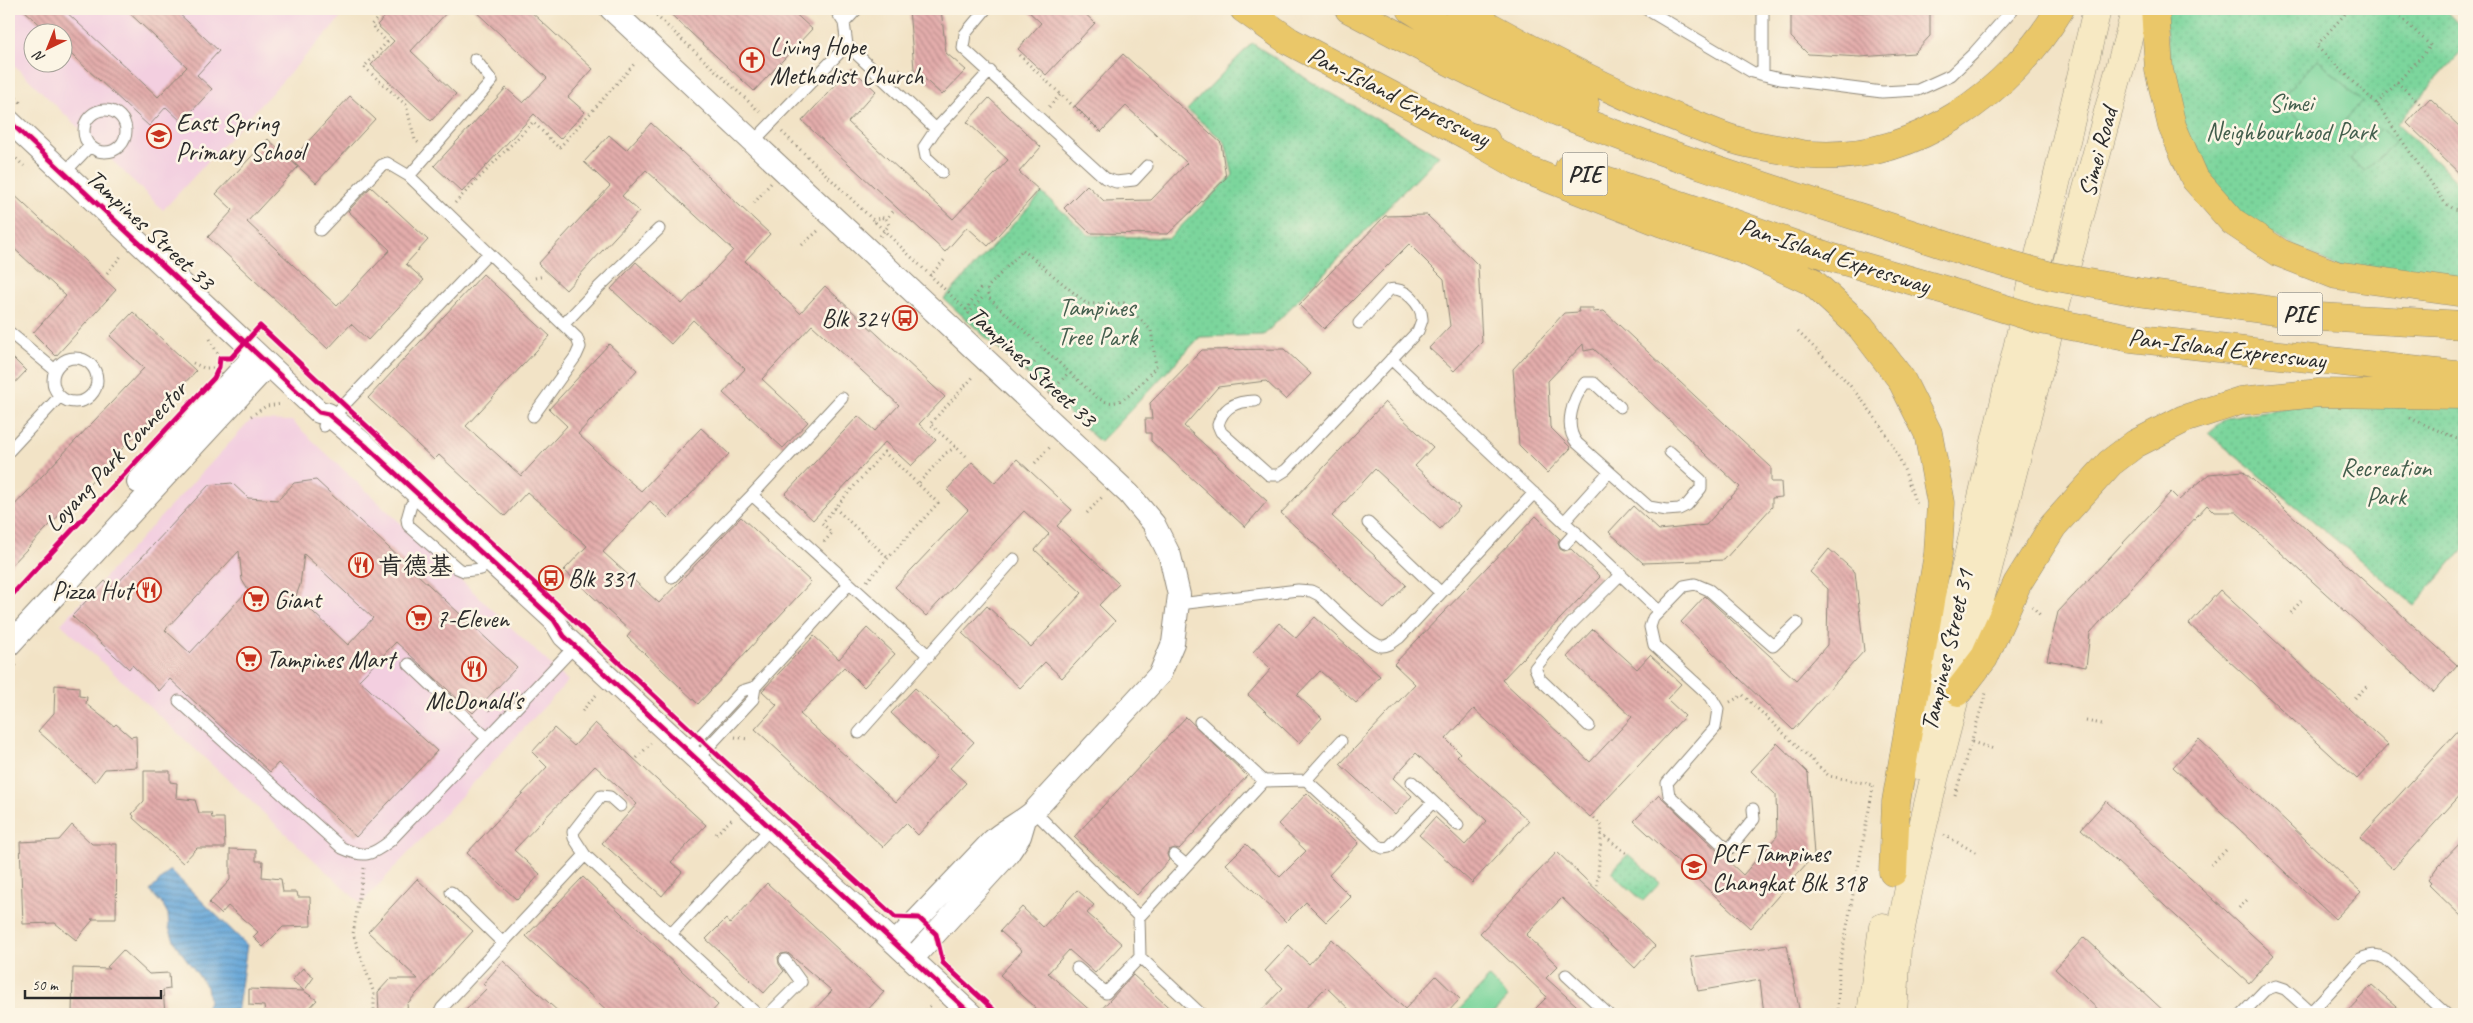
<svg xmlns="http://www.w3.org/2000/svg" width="2473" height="1023" font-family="Caveat,'LXGW WenKai TC',sans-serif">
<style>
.built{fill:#f3cfe0;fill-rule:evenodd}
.park{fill:url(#park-dots);stroke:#538064}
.pitch{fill:#7bd59c;stroke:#538064}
.water{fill:url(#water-rules);stroke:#486882}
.building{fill:url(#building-back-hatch);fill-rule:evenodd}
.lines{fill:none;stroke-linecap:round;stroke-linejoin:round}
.service-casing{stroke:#8e8778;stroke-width:13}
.minor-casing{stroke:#8e8778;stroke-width:24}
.secondary-casing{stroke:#8e8778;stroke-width:29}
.motorway-casing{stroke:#8e8778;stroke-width:29}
.path{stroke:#8e8778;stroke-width:3;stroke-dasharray:1 4;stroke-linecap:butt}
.service{stroke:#fff;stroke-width:11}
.minor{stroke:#fff;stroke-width:22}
.secondary{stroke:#f7e9c3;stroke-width:28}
.motorway{stroke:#eac769;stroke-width:28}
.motorway-bridge-casing{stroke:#8e8778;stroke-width:29;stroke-linecap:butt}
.motorway-bridge{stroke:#eac769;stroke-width:28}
.cycleway-casing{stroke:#fcf5e5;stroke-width:8}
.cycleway{stroke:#d6006c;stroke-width:5}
.labels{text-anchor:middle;stroke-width:5;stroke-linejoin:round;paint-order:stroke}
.shield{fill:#fcf5e5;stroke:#6a6863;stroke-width:1}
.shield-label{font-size:24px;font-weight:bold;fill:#2b2b2b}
.poi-label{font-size:25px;fill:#2b2b2b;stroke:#fcf5e5;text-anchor:start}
.street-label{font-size:25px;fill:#2b2b2b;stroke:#fcf5e5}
.park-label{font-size:25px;fill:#435e4d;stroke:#fcf5e5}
</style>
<defs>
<pattern id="park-dots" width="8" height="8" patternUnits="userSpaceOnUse" patternTransform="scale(1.25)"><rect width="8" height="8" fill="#7bd59c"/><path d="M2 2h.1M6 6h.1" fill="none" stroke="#6ab787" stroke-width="1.8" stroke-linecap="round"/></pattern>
<pattern id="water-rules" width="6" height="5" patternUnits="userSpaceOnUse" patternTransform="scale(1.25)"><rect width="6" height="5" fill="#64a5d8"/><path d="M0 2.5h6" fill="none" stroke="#5387af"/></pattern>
<pattern id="building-back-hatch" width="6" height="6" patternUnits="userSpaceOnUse" patternTransform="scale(1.25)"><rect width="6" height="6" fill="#e4adac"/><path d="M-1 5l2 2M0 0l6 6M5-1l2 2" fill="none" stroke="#b98d8c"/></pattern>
</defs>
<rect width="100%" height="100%" fill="#fcf5e5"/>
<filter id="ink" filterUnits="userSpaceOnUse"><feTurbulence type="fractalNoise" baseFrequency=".02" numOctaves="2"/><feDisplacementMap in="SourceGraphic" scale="10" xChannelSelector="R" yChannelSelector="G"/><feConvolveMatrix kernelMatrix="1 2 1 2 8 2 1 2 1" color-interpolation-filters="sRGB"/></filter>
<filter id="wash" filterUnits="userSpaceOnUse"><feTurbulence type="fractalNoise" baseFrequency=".0096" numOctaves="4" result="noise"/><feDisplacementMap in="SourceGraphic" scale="20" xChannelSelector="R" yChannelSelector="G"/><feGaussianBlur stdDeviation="1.12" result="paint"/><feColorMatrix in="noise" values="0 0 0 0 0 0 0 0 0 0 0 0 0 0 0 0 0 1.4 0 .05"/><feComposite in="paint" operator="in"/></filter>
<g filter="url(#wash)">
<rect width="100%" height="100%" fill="#f2e3c6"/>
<path class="built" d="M9,9H349L163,210L9,60ZM32,32H62V62H32Z
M251,420L292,421L568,681L361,904L61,624Z"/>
<path class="park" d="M2163,9H2444L2464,30V49L2397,123L2458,183H2464V286L2338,268L2238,217L2200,174L2178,124Z
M1252,43L1310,81L1439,155L1264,335L1200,337L1100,442L944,299L1042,193L1089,235L1169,238L1233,175L1225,142L1187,110Z
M2322,402L2464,407V548L2414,605L2208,433L2227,417Z
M1628,854L1660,883L1643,901L1611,872Z"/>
<path class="pitch" d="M2318,59L2362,101L2323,142L2279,100Z
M2380,129L2395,143L2365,171L2350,159Z
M1489,978L1508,997L1492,1014H1455Z"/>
<path class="water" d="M170,870L247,945L237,1014H204L209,1001L207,987L176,945L169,928L168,914L163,905L150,891Z"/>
<g id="blocks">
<path class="building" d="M23,9H63L158,97L187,67L125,9H174L219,51L197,75L212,89L182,122L166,107L149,126L62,46V32H48Z
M392,9H450L411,51L456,94L431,121L371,65L394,41L377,25Z
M473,9H528L593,69L568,97L585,112L560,139L534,114L462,192L434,166L506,88L523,103L547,78Z
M665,9H790L812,29L754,91Z
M909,9H941L946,53L966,70L942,95L914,69Z
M1026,9H1080L1095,23L1046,75L1018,49L1041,23Z
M1791,9H1851L1855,12H1869L1873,9H1930V36L1914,53L1860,57L1808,54L1791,37Z
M1123,54L1221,143L1226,178L1168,234L1090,233L1064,208L1087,185L1104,201L1151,200L1187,163L1126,106L1101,132L1075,106Z
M851,68L876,91L848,122L953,219L1008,160L967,122L989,98L1041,147L1019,172L1039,190L988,246L967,227L945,252L802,121Z
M350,96L375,119L316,183L291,160Z
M2430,98L2464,131V178L2407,123Z
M651,123L770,234L745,261L800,313L825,286L945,397L919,424L936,440L911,466L885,442L813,520L785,494L858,416L875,431L899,405L812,325L762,379L808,422L783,448L723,393L745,369L693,320L671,344L611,289L636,262L682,304L733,250L646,170L622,196L639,211L566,290L538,264L610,186L584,162L609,135L626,150Z
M268,139L298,167L247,222L337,306L390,250L348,211L371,187L428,240L406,264L424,280L368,340L351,324L328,349L208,237L233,210L216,194Z
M9,190L116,290L56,356L33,333L66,296L9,244Z
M1427,215L1478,265L1482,342L1454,371L1429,348L1450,326L1444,279L1409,244L1324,329L1299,305L1385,216Z
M483,274L550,336L466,426L521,476L567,426L549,409L609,344L637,370L578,434L619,472L641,491L701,428L729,454L668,518L650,501L603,552L659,603L741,517L811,582L698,704L627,637L631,632L564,570L587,546L548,510L527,492L505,516L439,455L434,460L368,398Z
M1578,308H1593V312L1604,311L1771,467V482H1781L1782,497L1772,498V507L1724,560L1643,563L1609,532L1633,506L1659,530L1706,525L1740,487L1594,349L1584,351L1583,344L1548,381L1550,427L1571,448L1547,473L1519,445L1513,369L1564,313L1579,312Z
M133,312L196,371L9,568V511L144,368L110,336Z
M1284,349L1311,374L1286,400L1266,381L1218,387L1184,426L1267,501L1245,527L1151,441V433H1146L1145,419H1152L1150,403L1202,350Z
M9,354L26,371L9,389Z
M1385,402L1433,447L1415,466L1460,507L1440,529L1375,469L1332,516L1406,585L1384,609L1281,513Z
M1017,459L1072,510L1057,526L1119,584L1099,605L1115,621L1062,678L1045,662L1020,688L962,633L987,606L1031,647L1082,593L1035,550L1049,534L1024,511L926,616L895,587L968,510L947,490L972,462L995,483Z
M2243,471L2457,665L2434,692L2236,512H2214L2207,505L2090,633L2086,667L2047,660L2058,612L2171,492L2179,500L2209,474Z
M316,480L517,667L473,713L396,642L359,680L437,751L356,837L278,763L270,772L170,679L159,691L132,665L129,669L72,616L105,581L113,588L209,485L232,483L248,498L278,500L294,483ZM239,551L242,580L248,590L190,653L165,630ZM304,554L373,618L348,645L296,596L300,585Z
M1536,516L1560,539L1558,543L1560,549L1564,551L1571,549L1600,577L1502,680L1590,762L1632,717L1567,657L1593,629L1637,669L1650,655L1681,684L1667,699L1685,716L1590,817L1474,709L1446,739L1460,753L1457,756L1529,821L1472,883L1419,835L1435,817L1465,845L1487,821L1416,753L1393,778L1412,796L1395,815L1340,764L1415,684L1394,664Z
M1829,549L1855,572L1864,651L1793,730L1681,622L1705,596L1796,680L1827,645L1828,589L1810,572Z
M2220,590L2388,745L2357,779L2189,624Z
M1315,617L1380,676L1356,703L1320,671L1297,695L1322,718L1299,743L1248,695L1271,669L1253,652L1279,623L1296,638Z
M867,628L895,654L864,687L844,667L800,714L896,802L938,757L891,713L915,688L974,742L950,768L966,783L918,835L906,823L883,847L755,729L777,705L762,691L814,636L839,659Z
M55,685L79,687V696L87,697L86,704L114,726L116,724L131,737L136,736L137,767L105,769L95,782L38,731L54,713Z
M1186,717L1247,776L1179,849L1175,848L1169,850L1167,854L1169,860L1137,895L1074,837Z
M595,723L706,825L671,862L682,872L662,896L602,843L637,804L595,766L514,850L540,874L517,900L467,853L547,767L532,752L554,728L574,746Z
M2464,724V791L2393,869L2360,838Z
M2199,739L2361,892L2335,919L2173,767Z
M1777,743L1808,773L1814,855L1750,928L1634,821L1659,795L1743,875L1777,836L1776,795L1751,771Z
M144,771H170V782L177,783L176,798L195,800L199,813H211L212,818H224L225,848H197L183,863L133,818L134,816L132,814L144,801Z
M1307,793L1359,843L1329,875L1351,897L1326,922L1306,902L1286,922L1226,864L1246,844L1280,877L1306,851L1278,824Z
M2106,801L2274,955L2249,983L2081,829Z
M72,825L92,844H117L116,919H91L93,920L76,940L55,923L23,924L20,842L59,840Z
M2464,839V872L2460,879L2464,883V919L2429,885L2431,883L2428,880L2438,866Z
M230,849L256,850V861H263L262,877L281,879L283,892H297L298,897H310L311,926L283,927L263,947L253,937L258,932L228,906L221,914L209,903L230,880Z
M1557,852L1655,946L1635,968L1562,898L1526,935L1558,966L1546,978L1586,1014H1530L1547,997L1480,933Z
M583,877L718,1005L710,1014H611L526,936Z
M417,879L473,931L407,1004L408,1014H379L378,992L390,979H418L368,932Z
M767,883L884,992L864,1014H810L832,991L788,953L781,954L778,957L779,964L784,971L764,993L706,939L726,919L730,924Z
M1077,890L1094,905L1087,913L1122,944L1095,973L1069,950L1048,973L1094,1014H1028L1035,1007L1000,975L1022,951L1000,931L1022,907L1043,927Z
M2084,937L2167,1014H2103L2055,969Z
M1332,939L1405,1009L1436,976L1460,999L1446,1014H1354L1326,987L1300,1014H1258L1283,988L1265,971L1289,945L1309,964Z
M1787,945L1800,1014H1764L1760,980L1698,991L1691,957Z
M123,950L149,974L169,973L170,989L163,990L165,1014H72L73,968L110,969L107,967Z
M503,961L561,1014H462L487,988L483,984Z
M303,968L314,977L304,991L317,1000L304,1014H265L264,1006L249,1005V989L304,991L292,980Z
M1133,975L1176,1014H1097Z
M2372,985L2405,1014H2345Z"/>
</g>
</g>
<g filter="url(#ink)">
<use href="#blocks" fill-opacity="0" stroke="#8e8778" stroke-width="1"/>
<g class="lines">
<defs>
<path id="service" d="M835,9L844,23L847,45L936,129
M1646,9L1752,72L1780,79L1882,92L1918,90L1951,75L1974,53L2013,9
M985,10L965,34L963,48L1105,178L1116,182L1134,180L1147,166
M844,23L857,9
M1763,75V12
M84 131a21 21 0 1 1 42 0a21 21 0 1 1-42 0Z
M753,142L847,45
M942,172L926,157L924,147L936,129L990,71
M64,173L90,146
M409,176L492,81L475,59
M320,230L382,165L387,163L409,176L577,338L580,347L576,356L533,416
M564,324L599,287L659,229
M9,332L55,370
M53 380a22 22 0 1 1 44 0a22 22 0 1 1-44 0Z
M1391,359L1659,611
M1255,401C1237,401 1223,406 1218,425L1221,432L1269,475H1278L1286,470L1418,331C1419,328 1421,323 1422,320C1423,305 1403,285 1389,290L1359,323
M1620,407L1594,383H1585C1573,398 1563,426 1577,443L1649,507L1666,510L1679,509L1687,505L1701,488V480L1670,452
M324,426L489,253
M9,451L60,396
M752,495L929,656
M411,505L407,519L408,525L457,568L464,571L481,569
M1565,521L1609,472
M1368,523L1441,593
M1565,544L1576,532
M672,577L752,495L842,398
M1179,604L1298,590L1311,591L1319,595C1331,606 1368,644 1381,646C1388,647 1394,641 1399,638L1534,493
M409,664L487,738
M179,701L342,848C364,858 371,856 390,841L575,646
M1200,722L1264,781
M1589,726L1540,679L1535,668L1571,624L1621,574
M859,733L1014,559
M687,750L742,691L755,687L849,584
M697,759L753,699L755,687
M1306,780L1341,741
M1412,782L1458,825
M620,806L610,797L601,796L573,832L574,838L585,855L757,1014
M1753,809L1754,819L1730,848H1726L1669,795L1667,783L1715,728L1718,709L1711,697L1654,645L1650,627L1653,618L1684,586L1695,584L1709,590L1773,646L1797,623
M1034,811L1139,917L1140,957L1106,993L1077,968
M1174,855L1186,865
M451,892L502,942
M1139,917L1264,781L1306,780L1377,845L1383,848L1389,847L1433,802
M671,934L771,828
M1140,957L1201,1014
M1566,975L1608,1014
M2311,1012L2360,959C2370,955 2376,953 2386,959L2446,1014
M439,1014L442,1008L585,855
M769,1014L801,982L785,960
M2242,1014L2265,990L2276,986L2285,989L2313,1014"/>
<path id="minor" d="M611,9L1129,494L1154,524L1170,556L1179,595L1173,643L1160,674L1034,811C1021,823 1005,829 992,841L895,943
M9,121L319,412L328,414L367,447L554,620L564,636L971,1014
M138,482L256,354
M9,645L268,365
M912,959L1008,854L1020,836L1025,819"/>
<path id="secondary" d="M1919,765L2097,9
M1871,1014L1883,927
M1893,1014L1897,948L1912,873L1934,779L2058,296L2136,9"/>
<path id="motorway" d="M1244,9L1289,41L1468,136L1486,141
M1349,9C1422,48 1496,87 1573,118C1703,169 1837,209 1969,253
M1411,9L1497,62L1585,104
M1459,9C1532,51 1606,90 1685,121C1702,127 1718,135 1735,140C1750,145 1767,147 1783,150C1792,152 1803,155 1812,155C1914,162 2010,93 2060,9
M2155,9L2159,70L2172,126L2195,179L2233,222L2280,253L2336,275L2464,293
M1468,136L1527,170L1662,223L1746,251L1811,281L1861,327L1901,379L1928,433L1941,503L1938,554L1896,802L1893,872
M1569,168L1699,211L1830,257L1948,291
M2137,292L2319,317L2464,325
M2131,338L2464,376
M1958,692L1984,658L2017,584L2053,526L2110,463L2135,444L2184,419L2240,401L2319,393L2464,395"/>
</defs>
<use href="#service" class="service-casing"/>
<use href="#minor" class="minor-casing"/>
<use href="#secondary" class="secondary-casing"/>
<use href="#motorway" class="motorway-casing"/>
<path class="path" d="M386,9L371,25L387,42L364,67L406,105L415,140L420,144
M649,9L761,113
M2340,9L2345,14L2350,9
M2345,14L2316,46L2377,104L2445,203L2454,209L2464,211
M1019,55L1102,133
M897,73L903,66
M2397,82L2422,106
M9,91L23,105
M2377,104L2431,46L2392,9
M1049,107L1061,94
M782,132L992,335
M9,152L24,166
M455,203L533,122L559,148L636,62
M754,203L771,183
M874,222L880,217L886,219
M880,236L889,225L886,219L894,210
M802,245L819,230
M1023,250L1087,304L1124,303L1151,330L1156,366C1152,372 1146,378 1141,383C1127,399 1114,410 1095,396L989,298L987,291L989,286Z
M107,273L122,255
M930,276L946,258
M535,278L544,276
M966,310L981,287
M968,314L983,297
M1798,332C1837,369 1876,410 1900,460C1907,475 1911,491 1917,507
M210,339L220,358
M193,363L204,368H216
M1027,370L1036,361
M1049,394L1069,372
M251,416L266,406L282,404
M2410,418L2464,442
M966,456L930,424L975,375
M1035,463L1051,446
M835,508L887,557
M1087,513L1103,496
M824,542L832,533L822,523L884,452L918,484
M867,581L938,503L918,484L946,453L956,447
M2032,606L2042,617
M2291,613L2301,601
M9,673L17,664
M2355,698L2368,685
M1730,702L1743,695L1829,776L1874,785
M482,703L493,713
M582,711L598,693
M2086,721L2102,724
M735,737L748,739
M1972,742L1994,749
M637,758L651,743
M1955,795L1986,693
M1594,818L1602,826L1597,885
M716,834L732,819
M1601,834L1628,854
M1944,835L1977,853
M2211,865L2226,850
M364,868L353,934L374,993V1014
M2239,908L2249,898
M922,1014L931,1005L929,1004
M1838,1014L1839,969L1874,783"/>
<use href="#service" class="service"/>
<use href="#minor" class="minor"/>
<use href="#secondary" class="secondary"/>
<use href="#motorway" class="motorway"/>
<defs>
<path id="motorway-bridge" d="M1969,253L2051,276L2137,292
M1948,291L2041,320L2131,338"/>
</defs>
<use href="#motorway-bridge" class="motorway-bridge-casing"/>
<use href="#motorway-bridge" class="motorway-bridge"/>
<defs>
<path id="cycleway" d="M9,121L319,412L328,414L367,447L554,620L564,636L971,1014
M9,598L214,378L219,367L220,358H231L260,326L709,747L895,917L919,918L936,934L943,963L998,1014"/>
</defs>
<use href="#cycleway" class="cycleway-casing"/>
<use href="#cycleway" class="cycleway"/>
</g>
</g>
<defs>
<symbol id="church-ring" viewBox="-11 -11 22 22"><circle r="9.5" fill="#fcf5e5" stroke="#c8321e" stroke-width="1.5"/><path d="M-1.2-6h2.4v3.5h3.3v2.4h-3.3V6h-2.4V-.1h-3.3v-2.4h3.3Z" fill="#c8321e"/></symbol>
<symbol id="school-ring" viewBox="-11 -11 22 22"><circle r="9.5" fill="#fcf5e5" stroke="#c8321e" stroke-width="1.5"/><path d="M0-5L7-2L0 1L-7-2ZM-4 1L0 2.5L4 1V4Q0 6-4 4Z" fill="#c8321e"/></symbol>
<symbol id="bus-ring" viewBox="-11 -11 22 22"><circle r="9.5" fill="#fcf5e5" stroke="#c8321e" stroke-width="1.5"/><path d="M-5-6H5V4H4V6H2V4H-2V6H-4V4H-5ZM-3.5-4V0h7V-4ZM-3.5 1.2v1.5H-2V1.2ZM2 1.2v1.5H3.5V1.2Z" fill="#c8321e"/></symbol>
<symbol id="restaurant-ring" viewBox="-11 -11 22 22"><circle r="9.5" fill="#fcf5e5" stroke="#c8321e" stroke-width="1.5"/><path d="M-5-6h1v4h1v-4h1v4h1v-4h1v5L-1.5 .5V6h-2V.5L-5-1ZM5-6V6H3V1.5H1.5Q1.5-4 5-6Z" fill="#c8321e"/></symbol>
<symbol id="supermarket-ring" viewBox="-11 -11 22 22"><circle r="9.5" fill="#fcf5e5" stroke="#c8321e" stroke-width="1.5"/><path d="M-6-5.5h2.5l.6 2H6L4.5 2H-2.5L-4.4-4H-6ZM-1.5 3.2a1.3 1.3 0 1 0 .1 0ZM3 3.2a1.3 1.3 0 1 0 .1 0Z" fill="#c8321e"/></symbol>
</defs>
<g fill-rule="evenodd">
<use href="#church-ring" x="738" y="46" width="28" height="28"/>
<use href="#school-ring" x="145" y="122" width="28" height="28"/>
<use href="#bus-ring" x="891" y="304" width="28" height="28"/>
<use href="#restaurant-ring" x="347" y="551" width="28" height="28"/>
<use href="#bus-ring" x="537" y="564" width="28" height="28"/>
<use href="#restaurant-ring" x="135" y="576" width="28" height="28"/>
<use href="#supermarket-ring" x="242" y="585" width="28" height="28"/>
<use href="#supermarket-ring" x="405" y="604" width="28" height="28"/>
<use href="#supermarket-ring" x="235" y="645" width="28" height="28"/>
<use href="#restaurant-ring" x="460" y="655" width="28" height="28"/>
<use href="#school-ring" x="1680" y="853" width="28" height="28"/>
</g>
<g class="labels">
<g class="shield">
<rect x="1562.5" y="152.5" width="45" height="43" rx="4"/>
<rect x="2277.5" y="292.5" width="45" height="43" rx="4"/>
</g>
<g class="shield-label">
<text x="1585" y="182">PIE</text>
<text x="2300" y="322">PIE</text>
</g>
<g class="poi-label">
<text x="770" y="55">Living Hope<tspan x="770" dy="29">Methodist Church</tspan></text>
<text x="176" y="131">East Spring<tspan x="176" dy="29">Primary School</tspan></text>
<text x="888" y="327" text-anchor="end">Blk 324</text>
<text x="378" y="574">肯德基</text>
<text x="568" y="587">Blk 331</text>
<text x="132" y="599" text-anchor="end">Pizza Hut</text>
<text x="274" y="608">Giant</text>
<text x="436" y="627">7-Eleven</text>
<text x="266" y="668">Tampines Mart</text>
<text x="474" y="709" text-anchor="middle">McDonald's</text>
<text x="1712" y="862">PCF Tampines<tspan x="1712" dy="29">Changkat Blk 318</tspan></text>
</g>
<g class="street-label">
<text transform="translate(1399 96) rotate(26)" y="9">Pan-Island Expressway</text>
<text transform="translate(2097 152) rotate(-75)" y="9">Simei Road</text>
<text transform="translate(151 229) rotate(43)" y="9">Tampines Street 33</text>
<text transform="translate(1835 255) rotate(18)" y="9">Pan-Island Expressway</text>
<text transform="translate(2227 348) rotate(7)" y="9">Pan-Island Expressway</text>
<text transform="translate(1033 366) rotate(43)" y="9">Tampines Street 33</text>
<text transform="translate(115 456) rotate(-47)" y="9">Loyang Park Connector</text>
<text transform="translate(1946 650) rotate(-77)" y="9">Tampines Street 31</text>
</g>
<g class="park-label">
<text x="2291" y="111">Simei<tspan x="2291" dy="29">Neighbourhood Park</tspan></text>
<text x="1097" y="316">Tampines<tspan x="1097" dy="29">Tree Park</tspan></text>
<text x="2386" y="476">Recreation<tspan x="2386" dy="29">Park</tspan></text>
</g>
</g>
<rect width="2473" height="1023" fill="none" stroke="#fcf5e5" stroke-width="30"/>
<g transform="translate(48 48) rotate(223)"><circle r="24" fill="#fcf5e5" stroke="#a8a49b"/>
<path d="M0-4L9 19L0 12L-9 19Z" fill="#c8321e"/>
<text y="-8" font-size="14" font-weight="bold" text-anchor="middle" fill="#2b2b2b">N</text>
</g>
<path d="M25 990v8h136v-8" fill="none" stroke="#2b2b2b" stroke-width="2.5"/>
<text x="32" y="990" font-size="15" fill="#2b2b2b" stroke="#fcf5e5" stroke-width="4" paint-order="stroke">50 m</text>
</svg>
